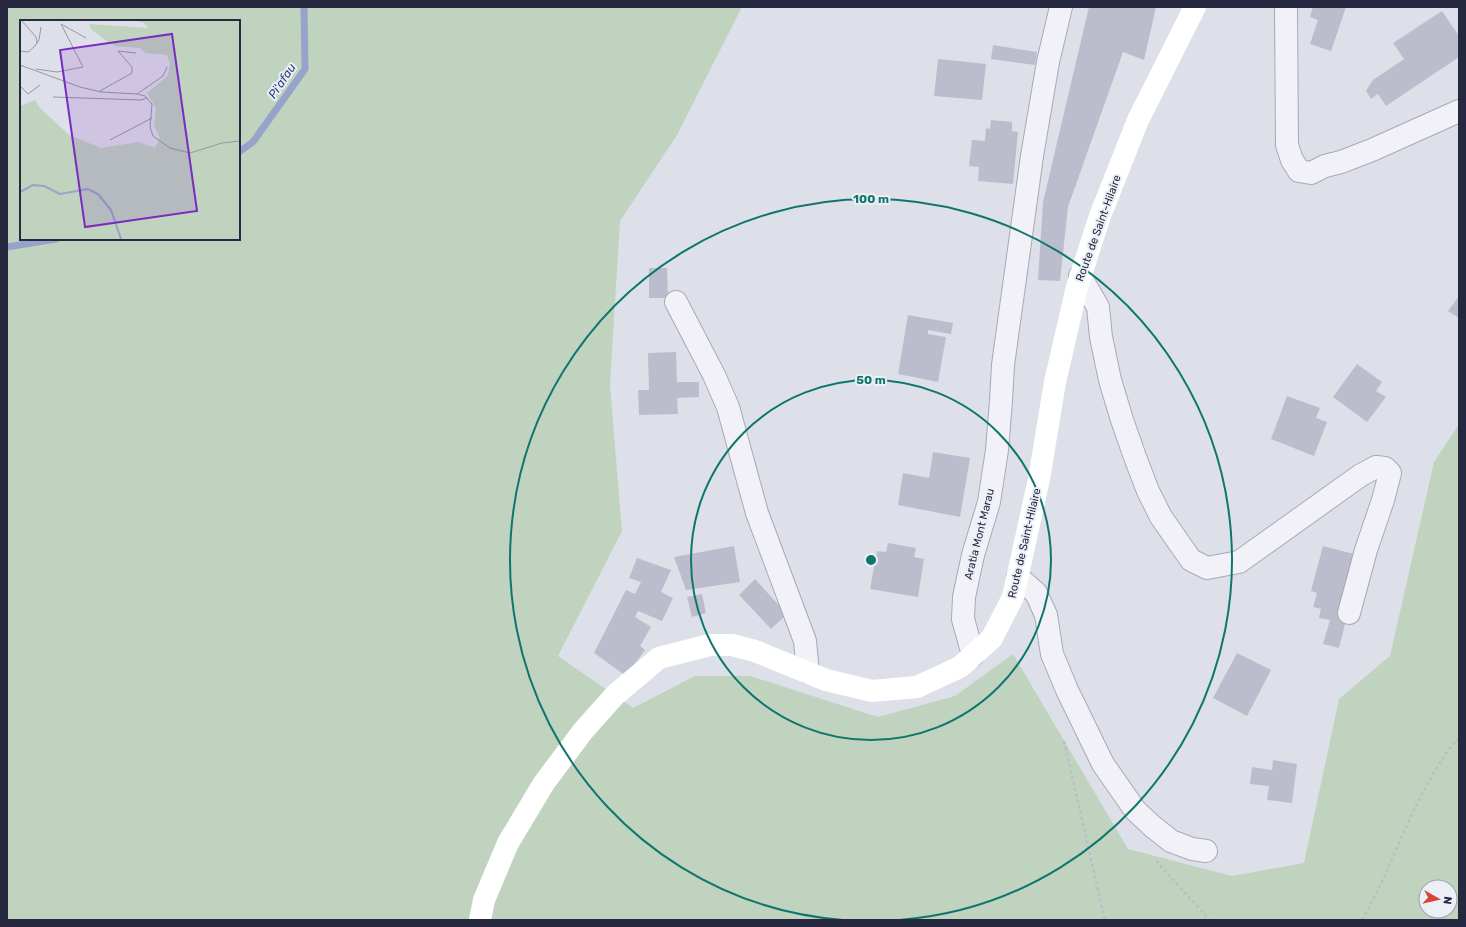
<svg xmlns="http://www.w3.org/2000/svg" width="1466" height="927" font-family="Rubik,sans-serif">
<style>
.green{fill:#bfd3be;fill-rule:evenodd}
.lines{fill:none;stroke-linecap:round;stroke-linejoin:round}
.stream{stroke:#96a3cb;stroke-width:7}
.building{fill:#bbbdcc}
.street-casing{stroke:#a7a9b6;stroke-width:24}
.path{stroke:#bcbdc7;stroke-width:2.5;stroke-dasharray:3 3;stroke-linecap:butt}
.street{stroke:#f1f1f7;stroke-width:22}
.secondary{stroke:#fff;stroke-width:22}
.ring{fill:none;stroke:#0f766e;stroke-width:2}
.labels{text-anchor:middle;stroke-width:4;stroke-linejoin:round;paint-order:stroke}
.street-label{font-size:11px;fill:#262940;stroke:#edeff6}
.water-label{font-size:12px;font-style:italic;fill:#2d3d77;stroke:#edeff6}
.inset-river{fill:none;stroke:#96a3cb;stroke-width:2}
.inset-road{fill:none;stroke:#9497a5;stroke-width:1}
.view{fill:#7b2cbf;fill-opacity:0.15;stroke:#7b2cbf;stroke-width:2}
.inset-edge{fill:none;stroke:#262940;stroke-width:2}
.centre{fill:#0f766e;stroke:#edeff6;stroke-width:2}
.ring-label{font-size:12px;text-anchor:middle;font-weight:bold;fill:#0f766e;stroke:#edeff6;stroke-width:4;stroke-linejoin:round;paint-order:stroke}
</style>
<rect width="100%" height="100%" fill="#dee0e9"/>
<path class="green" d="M7,7H742L677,135L620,221L610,385L622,531L558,656L633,708L695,676H750L878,717L955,696L1013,654L1128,849L1232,876L1304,863L1339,699L1390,656L1434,462L1459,424V920H7ZM21,21H239V239H21ZM1426,887H1450V911H1426Z"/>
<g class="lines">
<path class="stream" d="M239,152L253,142L305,69L304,7
M7,247L56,239"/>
</g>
<path class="building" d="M1089,7H1156L1144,60L1123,52L1068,207L1060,281L1038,280L1043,202Z
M1313,7H1346L1331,51L1310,44L1318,20L1310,17Z
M1442,11L1459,36V57L1386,106L1378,94L1371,99L1366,91L1373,80L1404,59L1393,43Z
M993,45L1037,52L1035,65L991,59Z
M938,59L986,64L982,100L934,96Z
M991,120L1012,122V131L1018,132L1013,184L978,181L979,167L969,166L972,140L985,141L986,128L990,129Z
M649,268H667L668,298H649Z
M1459,296V318L1448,311Z
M908,315L953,323L951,334L928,330V334L946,337L938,382L898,374Z
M676,352L677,382H699V397L677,398L678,414L639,415L638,390H649L648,353Z
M1357,364L1382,382L1376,391L1386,397L1367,422L1333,397Z
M1287,396L1320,408L1316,418L1327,422L1314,456L1271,439Z
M933,452L970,458L960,517L898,505L903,473L929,478Z
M888,543L916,548L914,557L924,559L918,597L870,589L877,551L886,552Z
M734,546L740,582L686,590L674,557Z
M1323,546L1362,556L1339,648L1323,644L1330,620L1319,618L1321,609L1313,607L1317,593L1311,591Z
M637,558L671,570L661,592L673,598L662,621L638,611L635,617L651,627L640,646L645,650L626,676L594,653L626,590L635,594L641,582L629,578Z
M755,579L787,614L771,629L739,595Z
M702,594L706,613L692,617L687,597Z
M1237,653L1271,670L1247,716L1213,698Z
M1273,760L1297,764L1292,803L1267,800L1269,786L1250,784L1252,767L1272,770Z"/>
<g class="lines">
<defs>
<path id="street" d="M1286,7L1287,145L1292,160L1299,171L1311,173L1325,166L1341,162L1372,150L1459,111
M1080,276L1098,307L1101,337L1110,380L1122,420L1135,457L1148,491L1161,517L1191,560L1207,568L1239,562L1361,475L1376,467L1385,468L1390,473L1383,500L1366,550L1349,613
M676,302L714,375L728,407L757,513L805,641L808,672
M1018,577L1036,593L1046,615L1052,654L1067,690L1103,764L1135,810L1152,826L1171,841L1192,849L1206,851
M973,655L963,619L964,597L973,555L989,502L997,450L1001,401L1003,365L1032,156L1048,62L1061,7"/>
</defs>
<use href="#street" class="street-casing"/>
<path class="path" d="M1064,741L1105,920
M1156,861L1210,920
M1362,920C1391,871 1406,816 1437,768C1444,757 1449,747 1459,738"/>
<use href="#street" class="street"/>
<path class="secondary" d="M480,920L484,900L508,843L544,783L583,731L615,695L659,658L710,645H732L755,651L826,680L872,691L917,687L960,667L992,638L1013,597L1039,479L1055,382L1077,287L1100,216L1138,120L1195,7"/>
</g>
<g class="ring">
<circle cx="871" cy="560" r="180"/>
<path d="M843 920A361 361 0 1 1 899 920"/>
</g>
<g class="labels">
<g class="street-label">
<text transform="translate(1098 228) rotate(-70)" y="4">Route de Saint-Hilaire</text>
<text transform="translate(979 534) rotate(-76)" y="4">Aratia Mont Marau</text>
<text transform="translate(1024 543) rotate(-77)" y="4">Route de Saint-Hilaire</text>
</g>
<g class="water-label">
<text transform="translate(282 81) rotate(-56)" y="4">Pi'afau</text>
</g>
</g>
<g transform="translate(20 20)">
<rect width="220" height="220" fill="#dee0e9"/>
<path d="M115,1H220V219H0V86L15,80L20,88L49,115L81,128L118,122L135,128L140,118L134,105L136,88L127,73L148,56L150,43L147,35L126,33L120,28L96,26L85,20L71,9L69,4L128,8L124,3Z" fill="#bfd3be"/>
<path class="inset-river" d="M0,172L13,165L24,166L40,174L68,169L78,174L91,190L101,219"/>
<path class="inset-road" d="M2,1L16,17L17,23M0,31L8,32L15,26L19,20L21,7M0,45L60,67L81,72L117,74M16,49L37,52L63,47L41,4L66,18M0,66L8,74L20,65M80,71L112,53V47L98,31L116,33M117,74L125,76L132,84L130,107L133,116L150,128L170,133L202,123L220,121M117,74L143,56L147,47M33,77L121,80L127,78M90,120L132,98"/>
<path class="view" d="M152,14L177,191L65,207L40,30Z"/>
<rect width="220" height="220" class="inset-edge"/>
</g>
<circle cx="871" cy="560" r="6" class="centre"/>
<g class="ring-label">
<text x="871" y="203">100 m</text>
<text x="871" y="384">50 m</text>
</g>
<rect width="1466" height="927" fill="none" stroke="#262940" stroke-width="16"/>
<g transform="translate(1438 899) rotate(98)"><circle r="19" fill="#edeff6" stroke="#9da0ad"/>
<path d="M0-3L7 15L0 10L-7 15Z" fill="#d74639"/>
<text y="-6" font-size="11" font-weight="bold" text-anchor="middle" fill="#262940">N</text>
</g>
</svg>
